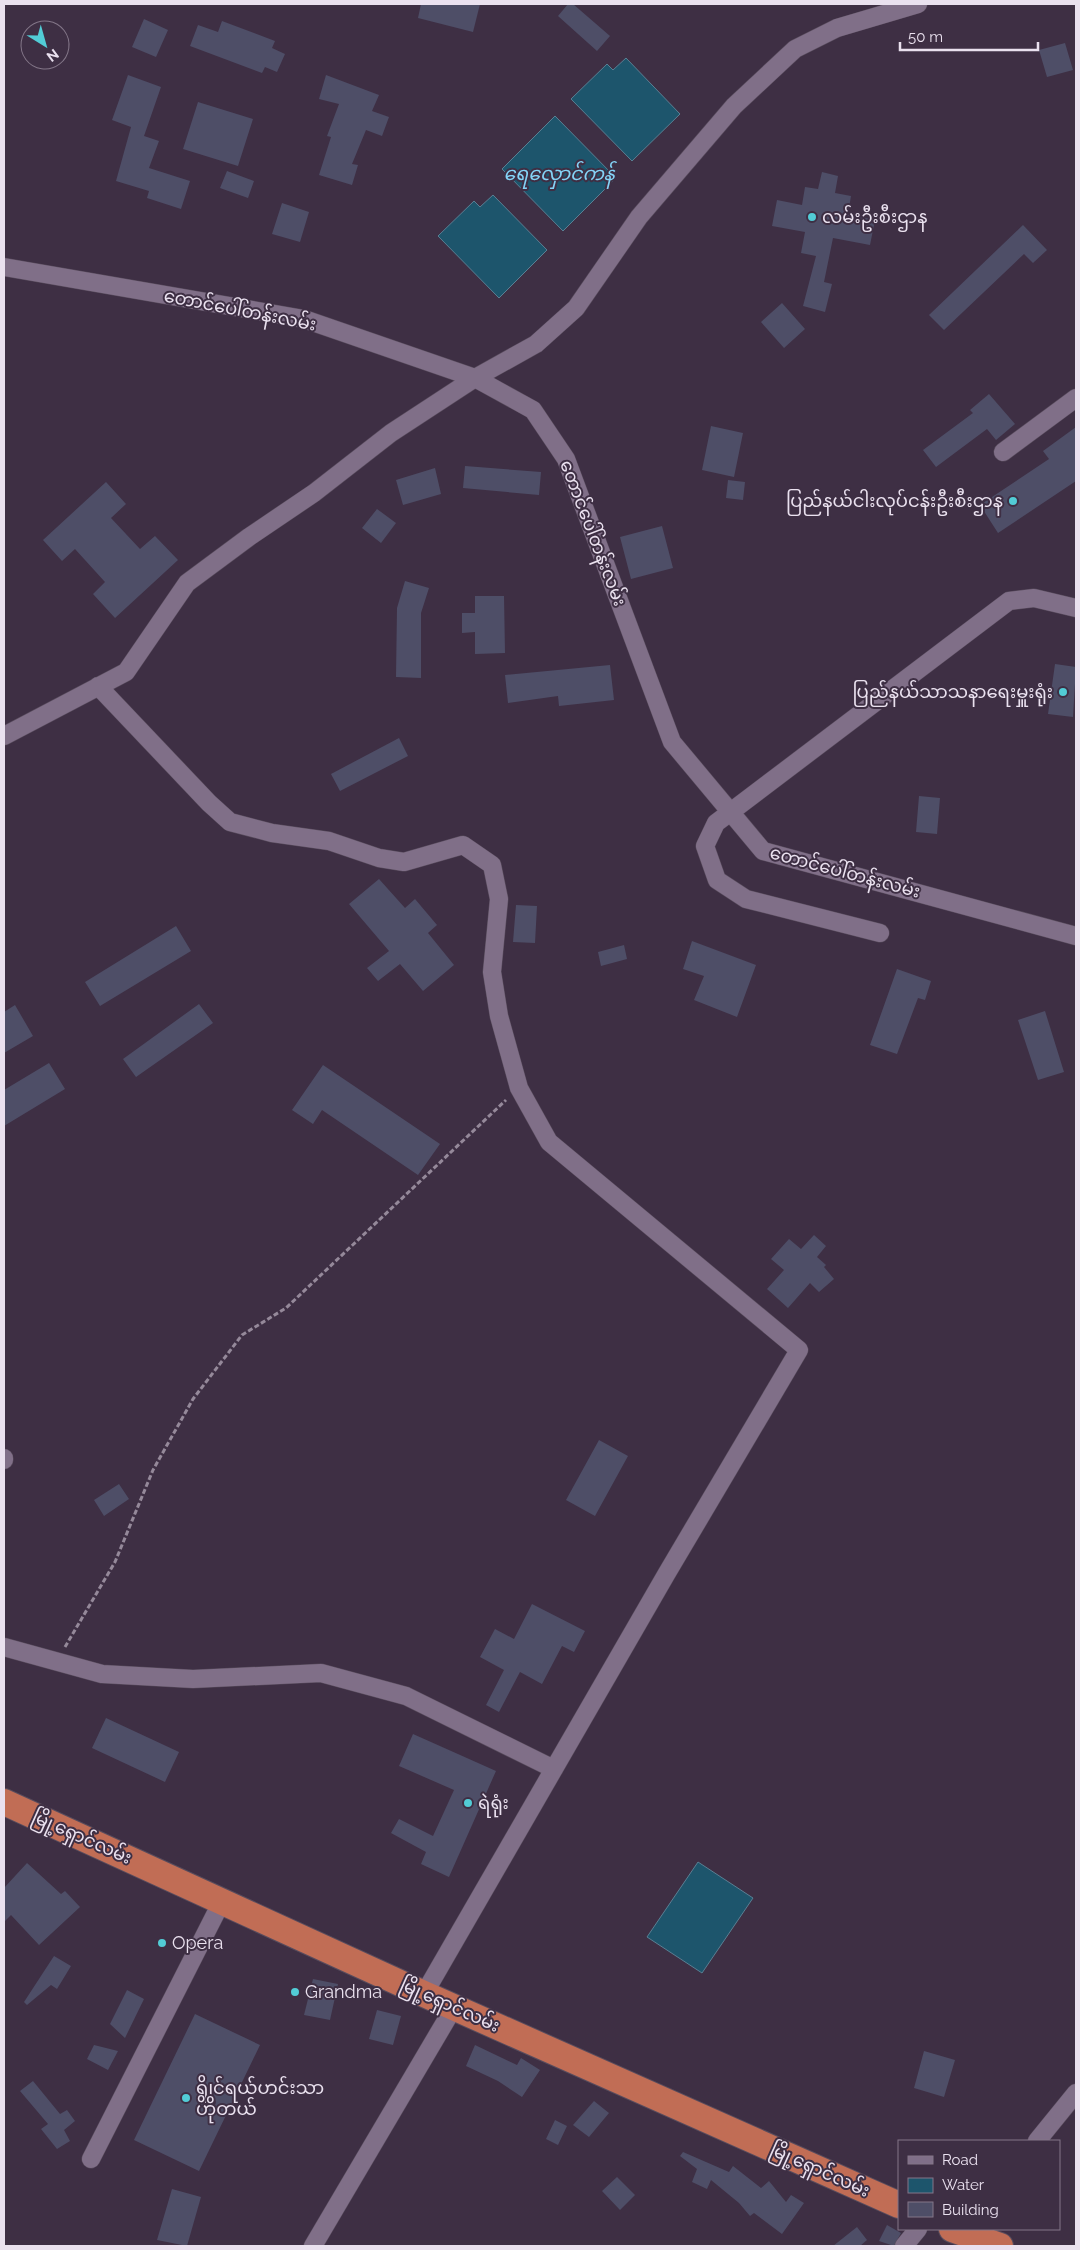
<svg xmlns="http://www.w3.org/2000/svg" width="1080" height="2250" font-family="Raleway,'Noto Sans Myanmar',sans-serif">
<style>
.water{fill:#1d556c;stroke:#5a7f93}
.building{fill:#4e4e67}
.lines{fill:none;stroke-linecap:round;stroke-linejoin:round}
.minor-casing{stroke:#584c5d;stroke-width:19}
.highway-casing{stroke:#584c5d;stroke-width:28}
.path{stroke:#95899a;stroke-width:3;stroke-dasharray:5 2.5;stroke-linecap:butt}
.minor{stroke:#806f88;stroke-width:18}
.highway{stroke:#c16d55;stroke-width:26}
.poi-dot{fill:#52ccd6;stroke:#3e2f44;stroke-width:2}
.labels{text-anchor:middle;stroke-width:4;stroke-linejoin:round;paint-order:stroke}
.poi-label{font-size:18px;fill:#eae1ef;stroke:#3e2f44;text-anchor:start}
.street-label{font-size:18px;fill:#eae1ef;stroke:#3e2f44}
.water-label{font-size:19px;font-style:italic;fill:#84d3f6;stroke:#3e2f44}
</style>
<rect width="100%" height="100%" fill="#3e2f44"/>
<path class="water" d="M626,58L680,114L632,161L571,99L607,64L613,70Z
M555,116L616,178L563,231L502,169Z
M493,195L547,250L499,298L438,236L474,201L480,207Z
M698,1862L753,1898L702,1973L647,1937Z"/>
<path class="building" d="M421,4H480L473,32L418,18Z
M568,4H573L610,36L597,51L558,16Z
M144,19L168,30L156,57L132,47Z
M222,21L275,41L272,48L285,54L277,72L265,67L262,73L190,46L198,25L218,32Z
M1065,43L1073,70L1047,77L1039,50Z
M128,75L161,87L144,136L159,141L149,168L190,181L181,209L147,198L149,191L116,181L131,127L112,120Z
M326,75L379,95L372,111L389,117L382,136L366,130L352,164L358,165L352,185L319,175L331,137L327,136L339,104L319,99Z
M198,102L253,119L238,166L183,149Z
M227,171L254,181L248,198L220,188Z
M822,172L838,176L835,193L851,196L848,214L875,220L870,245L833,238L824,282L832,284L825,312L803,306L816,256L801,253L805,232L772,226L777,200L802,205L805,187L818,189Z
M282,203L309,212L300,242L272,234Z
M1023,225L1047,250L1033,263L1024,254L944,330L929,315Z
M782,303L805,329L784,348L761,322Z
M989,394L1015,424L996,440L987,429L936,467L923,450L973,413L970,410Z
M711,426L743,433L734,477L702,470Z
M1076,427V481L998,533L980,505L1049,459L1043,451Z
M465,466L541,472L539,495L463,488Z
M435,468L441,494L403,505L396,480Z
M728,480L745,482L743,500L726,498Z
M106,482L126,504L111,518L140,549L155,536L178,560L115,618L93,594L105,582L75,549L62,561L43,540Z
M377,509L396,523L381,543L362,528Z
M662,526L673,568L631,579L620,537Z
M405,581L429,588L421,613V678L396,677L397,608Z
M475,596H504L505,653L475,654V632L462,633V613H475Z
M1055,664L1076,667L1073,717L1048,714Z
M610,665L614,700L559,706L558,696L508,703L505,675Z
M399,738L408,756L340,791L331,774Z
M919,796L940,798L937,834L916,832Z
M379,879L405,908L415,899L437,925L428,933L454,965L423,991L400,964L378,981L367,968L389,951L349,904Z
M516,905L537,906L535,943L513,942Z
M176,926L191,951L100,1006L85,982Z
M692,941L756,965L737,1017L694,1000L704,976L683,969Z
M624,945L627,959L601,966L598,952Z
M897,969L931,981L925,1000L918,998L897,1054L870,1045Z
M199,1004L213,1023L136,1077L123,1059Z
M15,1005L33,1036L4,1053V1012Z
M1045,1011L1064,1072L1038,1080L1018,1020Z
M49,1063L65,1089L4,1126V1090Z
M323,1065L440,1144L418,1175L322,1110L313,1124L292,1110Z
M814,1235L826,1246L817,1257L826,1265L824,1267L834,1279L819,1292L810,1283L788,1308L767,1289L784,1270L771,1259L789,1239L801,1249Z
M599,1440L628,1456L595,1516L566,1500Z
M119,1484L129,1499L104,1516L94,1500Z
M532,1604L585,1631L574,1652L562,1646L542,1684L520,1672L499,1712L486,1705L504,1670L480,1657L495,1629L514,1639Z
M106,1718L179,1752L165,1782L92,1748Z
M413,1734L496,1771L449,1877L421,1864L426,1852L391,1833L399,1819L433,1836L454,1790L399,1766Z
M27,1863L61,1894L65,1891L80,1907L39,1945L11,1915L4,1922V1888Z
M54,1956L71,1966L57,1989L51,1985L27,2005L24,2002Z
M313,1979L338,1984L330,2020L304,2015Z
M127,1990L144,1999L125,2038L110,2024Z
M377,2010L401,2016L393,2045L369,2039Z
M195,2014L260,2045L199,2171L134,2140Z
M94,2045L118,2051L108,2070L87,2059Z
M475,2045L517,2065L521,2058L540,2070L522,2097L498,2081L466,2066Z
M924,2051L955,2060L944,2097L914,2088Z
M33,2081L60,2114L67,2110L75,2121L64,2130L70,2141L57,2149L41,2129L48,2124L20,2091Z
M594,2101L609,2113L589,2137L573,2125Z
M555,2120L567,2126L558,2145L546,2139Z
M683,2152L729,2172L733,2166L761,2188L769,2181L786,2202L791,2195L804,2203L782,2234L754,2213L750,2216L739,2203L711,2180L707,2189L692,2182L697,2169L680,2156Z
M617,2177L635,2195L620,2210L602,2191Z
M172,2189L201,2197L187,2246L157,2240Z
M887,2225L901,2233L894,2246L879,2241Z
M857,2227L867,2240L860,2246H833Z"/>
<g class="lines">
<defs>
<path id="minor" d="M4,267L304,319L475,378L533,410L566,459L672,742L763,851L1076,936
M1003,452L1076,398
M98,686L209,803L230,822L272,833L329,841L379,858L404,862L463,845L492,865L499,899L492,972L499,1016L519,1088L549,1142L799,1350L667,1573L424,1994
M4,736L126,672L187,583L249,537L314,493L391,433L475,378L536,344L576,308L639,217L734,106L795,49L837,28L918,4
M880,933L746,899L717,880L705,846L716,823L1009,601L1034,598L1076,608
M4,1458V1460
M4,1647L102,1674L193,1679L321,1673L406,1696L554,1769
M1037,2141L1076,2093
M91,2159L222,1901
M313,2246L454,2007
M904,2246L918,2229"/>
<path id="highway" d="M4,1802L424,1994L899,2205
M952,2229L1000,2246"/>
</defs>
<use href="#minor" class="minor-casing"/>
<use href="#highway" class="highway-casing"/>
<path class="path" d="M65,1647L115,1562L153,1470L193,1399L242,1335L286,1308L506,1100"/>
<use href="#minor" class="minor"/>
<use href="#highway" class="highway"/>
</g>
<g class="poi-dot">
<circle cx="812" cy="217" r="5"/>
<circle cx="1013" cy="501" r="5"/>
<circle cx="1063" cy="692" r="5"/>
<circle cx="468" cy="1803" r="5"/>
<circle cx="162" cy="1943" r="5"/>
<circle cx="295" cy="1992" r="5"/>
<circle cx="186" cy="2098" r="5"/>
</g>
<g class="labels">
<g class="poi-label">
<text x="822" y="223">လမ်းဦးစီးဌာန</text>
<text x="1003" y="507" text-anchor="end">ပြည်နယ်ငါးလုပ်ငန်းဦးစီးဌာန</text>
<text x="1053" y="698" text-anchor="end">ပြည်နယ်သာသနာရေးမှူးရုံး</text>
<text x="478" y="1809">ရဲရုံး</text>
<text x="172" y="1949">Opera</text>
<text x="305" y="1998">Grandma</text>
<text x="196" y="2094">ရွိုင်ရယ်ဟင်းသာ<tspan x="196" dy="21">ဟိုတယ်</tspan></text>
</g>
<g class="street-label">
<text transform="translate(240 310) rotate(11)" y="6">တောင်ပေါ်တန်းလမ်း</text>
<text transform="translate(593 533) rotate(69)" y="6">တောင်ပေါ်တန်းလမ်း</text>
<text transform="translate(845 872) rotate(15)" y="6">တောင်ပေါ်တန်းလမ်း</text>
<text transform="translate(82 1837) rotate(24)" y="6">မြို့ရှောင်လမ်း</text>
<text transform="translate(450 2005) rotate(24)" y="6">မြို့ရှောင်လမ်း</text>
<text transform="translate(820 2170) rotate(24)" y="6">မြို့ရှောင်လမ်း</text>
</g>
<g class="water-label">
<text x="559" y="180">ရေလှောင်ကန်</text>
</g>
</g>
<rect width="1080" height="2250" fill="none" stroke="#eae1ef" stroke-width="10"/>
<rect x="898" y="2140" width="162" height="90" fill="#3e2f44" stroke="#837688"/>
<rect x="908" y="2156" width="25" height="8" fill="#806f88" stroke="#837688"/>
<text x="942" y="2165" font-size="15" fill="#eae1ef">Road</text>
<rect x="908" y="2178" width="25" height="15" fill="#1d556c" stroke="#837688"/>
<text x="942" y="2190" font-size="15" fill="#eae1ef">Water</text>
<rect x="908" y="2202" width="25" height="15" fill="#4e4e67" stroke="#837688"/>
<text x="942" y="2215" font-size="15" fill="#eae1ef">Building</text>
<g transform="translate(45 45) rotate(143)"><circle r="24" fill="#3e2f44" stroke="#837688"/>
<path d="M0-4L9 19L0 12L-9 19Z" fill="#52ccd6"/>
<text y="-8" font-size="14" font-weight="bold" text-anchor="middle" fill="#eae1ef">N</text>
</g>
<path d="M900 42v8h138v-8" fill="none" stroke="#eae1ef" stroke-width="2.5"/>
<text x="908" y="42" font-size="15" fill="#eae1ef" stroke="#3e2f44" stroke-width="4" paint-order="stroke">50 m</text>
</svg>
